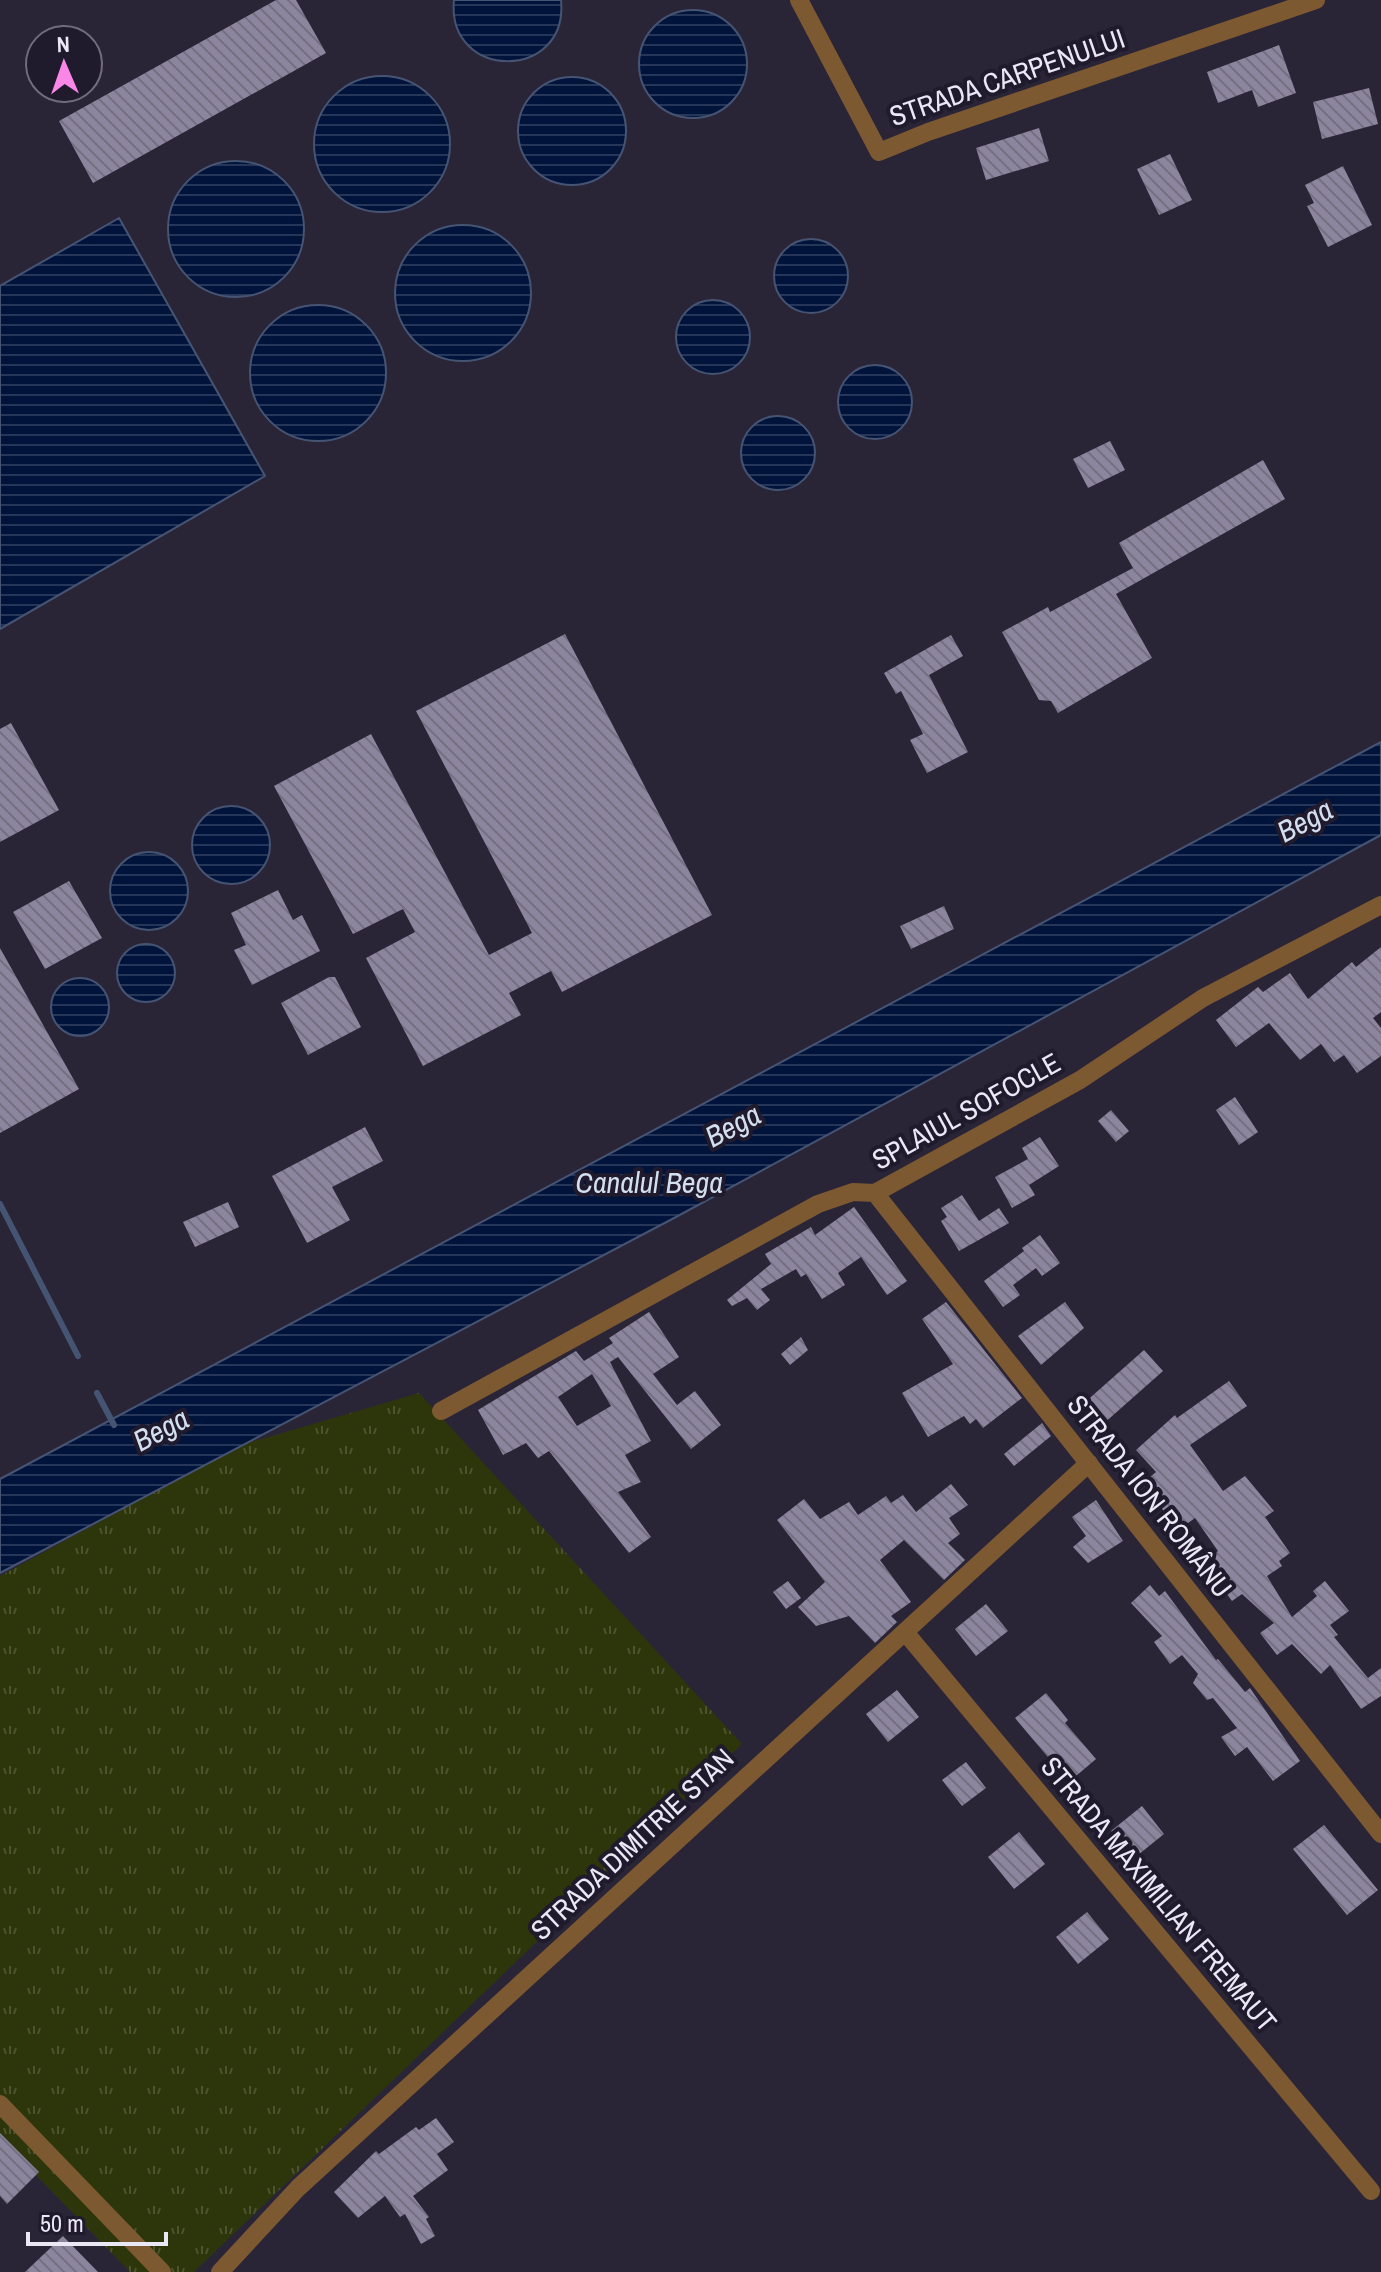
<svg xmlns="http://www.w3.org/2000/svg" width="1381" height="2272" font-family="'Archivo Narrow',sans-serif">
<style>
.grass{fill:url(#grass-tufts)}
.water{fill:url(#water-rules);stroke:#465473;stroke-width:2}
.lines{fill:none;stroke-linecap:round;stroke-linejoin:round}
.stream{stroke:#465473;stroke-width:6}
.building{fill:url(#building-back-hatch);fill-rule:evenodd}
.minor{stroke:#7c5931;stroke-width:18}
.labels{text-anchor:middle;stroke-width:8;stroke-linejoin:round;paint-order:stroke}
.street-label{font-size:28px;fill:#ebe8f5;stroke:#201a2d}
.water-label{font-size:30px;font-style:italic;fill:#d3dfef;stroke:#201a2d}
</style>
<defs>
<pattern id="grass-tufts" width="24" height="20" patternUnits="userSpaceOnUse" patternTransform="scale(2)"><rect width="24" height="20" fill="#2d360a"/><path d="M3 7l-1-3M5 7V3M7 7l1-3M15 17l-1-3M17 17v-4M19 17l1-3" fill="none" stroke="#4c532e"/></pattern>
<pattern id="water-rules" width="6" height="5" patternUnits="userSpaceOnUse" patternTransform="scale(2)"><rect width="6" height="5" fill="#00143b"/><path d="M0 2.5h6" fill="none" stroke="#253658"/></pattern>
<pattern id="building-back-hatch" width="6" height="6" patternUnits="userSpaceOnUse" patternTransform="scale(2)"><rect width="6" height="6" fill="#8c859e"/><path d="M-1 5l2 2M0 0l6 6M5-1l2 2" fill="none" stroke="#746f81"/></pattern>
</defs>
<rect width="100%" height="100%" fill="#2a2437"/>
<path class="grass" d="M419,1393L742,1744L194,2272H130L0,2138V1576L241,1445Z"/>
<path class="water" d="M454,0H561C569,82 446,81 454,0Z
M639 64a54 54 0 1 1 108 0a54 54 0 1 1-108 0Z
M314 144a68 68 0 1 1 136 0a68 68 0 1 1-136 0Z
M518 131a54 54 0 1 1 108 0a54 54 0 1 1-108 0Z
M168 229a68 68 0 1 1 136 0a68 68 0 1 1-136 0Z
M119,218L265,476L0,629V286Z
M395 293a68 68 0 1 1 136 0a68 68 0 1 1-136 0Z
M774 276a37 37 0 1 1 74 0a37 37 0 1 1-74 0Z
M676 337a37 37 0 1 1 74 0a37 37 0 1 1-74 0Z
M250 373a68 68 0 1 1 136 0a68 68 0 1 1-136 0Z
M838 402a37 37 0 1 1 74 0a37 37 0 1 1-74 0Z
M741 453a37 37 0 1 1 74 0a37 37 0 1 1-74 0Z
M1381,742V835L676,1217L0,1573V1479Z
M192 845a39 39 0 1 1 78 0a39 39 0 1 1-78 0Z
M110 891a39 39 0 1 1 78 0a39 39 0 1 1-78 0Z
M117 973a29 29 0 1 1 58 0a29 29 0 1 1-58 0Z
M51 1007a29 29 0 1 1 58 0a29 29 0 1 1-58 0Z"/>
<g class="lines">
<path class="stream" d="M0,1204L78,1356
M97,1393L114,1425"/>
</g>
<path class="building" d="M276,0H296L326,53L93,183L59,121Z
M1279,45L1296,93L1258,107L1252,90L1218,103L1207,72Z
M1369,88L1378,124L1322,139L1313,102Z
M1039,128L1049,161L986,180L976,148Z
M1170,154L1192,200L1159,215L1137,169Z
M1343,166L1372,225L1328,247L1307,206L1314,203L1305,185Z
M1110,441L1125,470L1088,488L1073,459Z
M1263,460L1285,499L1116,594L1152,658L1058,713L1051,701L1039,700L1002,632L1048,607L1050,612L1133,568L1119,543Z
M565,634L712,915L562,992L551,971L509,993L521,1015L423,1066L366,958L415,932L403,909L353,934L274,786L371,734L489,955L532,933L416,711Z
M951,635L963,656L929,675L968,752L927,773L910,740L923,734L901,691L896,694L884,673Z
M11,723L59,810L0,842V729Z
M69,881L102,938L45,969L13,912Z
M278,890L293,920L302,915L320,951L252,985L234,950L246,945L231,913Z
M944,906L954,929L911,949L900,926Z
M1381,947V1012L1373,1018L1381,1028V1056L1357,1073L1344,1055L1334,1062L1321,1044L1300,1060L1269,1023L1236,1047L1216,1020L1258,987L1263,992L1290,973L1308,999L1352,962L1356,967Z
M0,948L79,1089L0,1133Z
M329,977H335L361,1027L308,1055L281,1003Z
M1235,1097L1258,1132L1239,1145L1216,1110Z
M1111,1110L1129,1131L1116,1142L1098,1121Z
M365,1127L383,1161L332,1187L350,1220L307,1243L272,1176Z
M1040,1137L1059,1166L1029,1185L1035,1195L1012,1208L995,1177L1028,1159L1022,1148Z
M962,1195L979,1221L999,1208L1009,1223L959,1251L941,1221L947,1217L941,1208Z
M228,1202L239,1227L195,1247L183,1222Z
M854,1207L907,1281L887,1295L861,1257L838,1273L845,1285L822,1299L806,1274L801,1277L796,1269L761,1289L770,1300L757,1310L747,1298L732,1306L727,1300L771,1264L765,1254L811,1227L815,1235Z
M1040,1235L1060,1263L1042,1276L1036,1268L1013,1285L1020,1295L1003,1307L984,1281L1024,1251L1022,1248Z
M946,1302L1022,1398L983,1428L976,1419L970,1424L964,1416L928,1437L902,1393L953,1364L922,1319Z
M1065,1302L1084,1328L1041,1365L1018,1336Z
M649,1312L679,1357L653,1374L677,1405L695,1391L721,1425L691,1449L618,1357L610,1362L651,1441L625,1455L641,1482L618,1492L651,1537L629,1553L549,1451L538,1458L526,1443L503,1455L478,1410L576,1351L584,1361L613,1343L609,1338ZM592,1374L611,1406L577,1426L558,1397Z
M801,1337L808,1350L790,1365L781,1354Z
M1144,1350L1163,1371L1102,1425L1083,1404Z
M1229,1381L1247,1406L1190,1445L1223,1491L1245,1476L1274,1511L1265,1517L1290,1553L1279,1561L1282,1566L1267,1576L1292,1617L1317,1596L1313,1591L1325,1581L1349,1611L1330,1625L1338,1635L1334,1637L1368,1678L1381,1668V1696L1361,1709L1330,1665L1321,1674L1292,1644L1277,1655L1260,1633L1274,1623L1242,1594L1232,1601L1203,1562L1218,1551L1195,1518L1177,1531L1144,1482L1156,1472L1136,1450L1175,1415L1177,1418Z
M1042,1423L1051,1436L1014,1466L1004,1454Z
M951,1484L968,1505L949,1518L960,1534L948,1543L965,1560L944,1580L904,1540L880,1560L911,1602L891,1616L897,1622L875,1643L849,1616L816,1626L798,1607L825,1582L777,1520L804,1499L820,1519L849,1502L858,1515L886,1496L891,1503L903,1495L916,1512Z
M1096,1500L1123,1541L1088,1563L1073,1547L1086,1536L1072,1517Z
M788,1581L801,1598L786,1609L773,1592Z
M1150,1585L1159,1596L1165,1591L1216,1660L1218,1659L1245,1692L1250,1688L1300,1761L1273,1781L1247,1747L1235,1756L1221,1737L1237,1728L1213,1698L1207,1700L1193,1683L1198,1674L1182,1655L1170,1664L1154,1642L1162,1636L1131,1603Z
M986,1604L1008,1631L976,1656L955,1629Z
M897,1690L919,1717L888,1742L866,1714Z
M1046,1693L1068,1720L1065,1723L1096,1759L1069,1782L1015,1718Z
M966,1762L986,1788L962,1806L942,1780Z
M1142,1806L1164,1834L1133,1859L1111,1831Z
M1324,1825L1378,1890L1347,1915L1293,1849Z
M1019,1832L1045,1864L1014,1889L988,1857Z
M1087,1912L1109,1939L1078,1964L1056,1937Z
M436,2118L454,2142L437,2154L448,2170L413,2196L429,2217L426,2219L435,2236L421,2244L405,2214L400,2217L385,2196L358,2218L334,2192L376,2151L379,2154L416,2127L419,2130Z
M0,2133L39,2172L7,2204L0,2196Z
M63,2236L98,2272H25Z"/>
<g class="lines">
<path class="minor" d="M799,0L879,152L928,132L1316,0
M875,1193L1381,1834
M441,1411L818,1204L853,1192L875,1193L1080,1080L1203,998L1381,905
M905,1632L1371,2191
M0,2104L162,2272
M220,2272L298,2188L1089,1463"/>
</g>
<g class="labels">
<g class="street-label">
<text transform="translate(1007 77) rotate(-19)" y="10">STRADA CARPENULUI</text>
<text transform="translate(966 1111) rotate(-29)" y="10">SPLAIUL SOFOCLE</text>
<text transform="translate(1150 1496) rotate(52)" y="10">STRADA ION ROMÂNU</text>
<text transform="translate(632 1844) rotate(-43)" y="10">STRADA DIMITRIE STAN</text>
<text transform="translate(1159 1894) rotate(50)" y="10">STRADA MAXIMILIAN FREMAUT</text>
</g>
<g class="water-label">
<text transform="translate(1305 821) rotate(-28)" y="10">Bega</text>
<text transform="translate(733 1126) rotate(-28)" y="10">Bega</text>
<text x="649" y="1193">Canalul Bega</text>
<text transform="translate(161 1430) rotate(-28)" y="10">Bega</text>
</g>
</g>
<g transform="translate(64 64) rotate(358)"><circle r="38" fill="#201a2d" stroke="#716c7d" stroke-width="2"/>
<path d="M0-6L14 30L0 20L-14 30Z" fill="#fa87e8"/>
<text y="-12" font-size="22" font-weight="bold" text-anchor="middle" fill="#ebe8f5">N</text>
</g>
<path d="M28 2232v12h138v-12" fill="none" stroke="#ebe8f5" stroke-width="4"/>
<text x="40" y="2232" font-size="24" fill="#ebe8f5" stroke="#201a2d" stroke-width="6" paint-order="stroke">50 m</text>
</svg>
